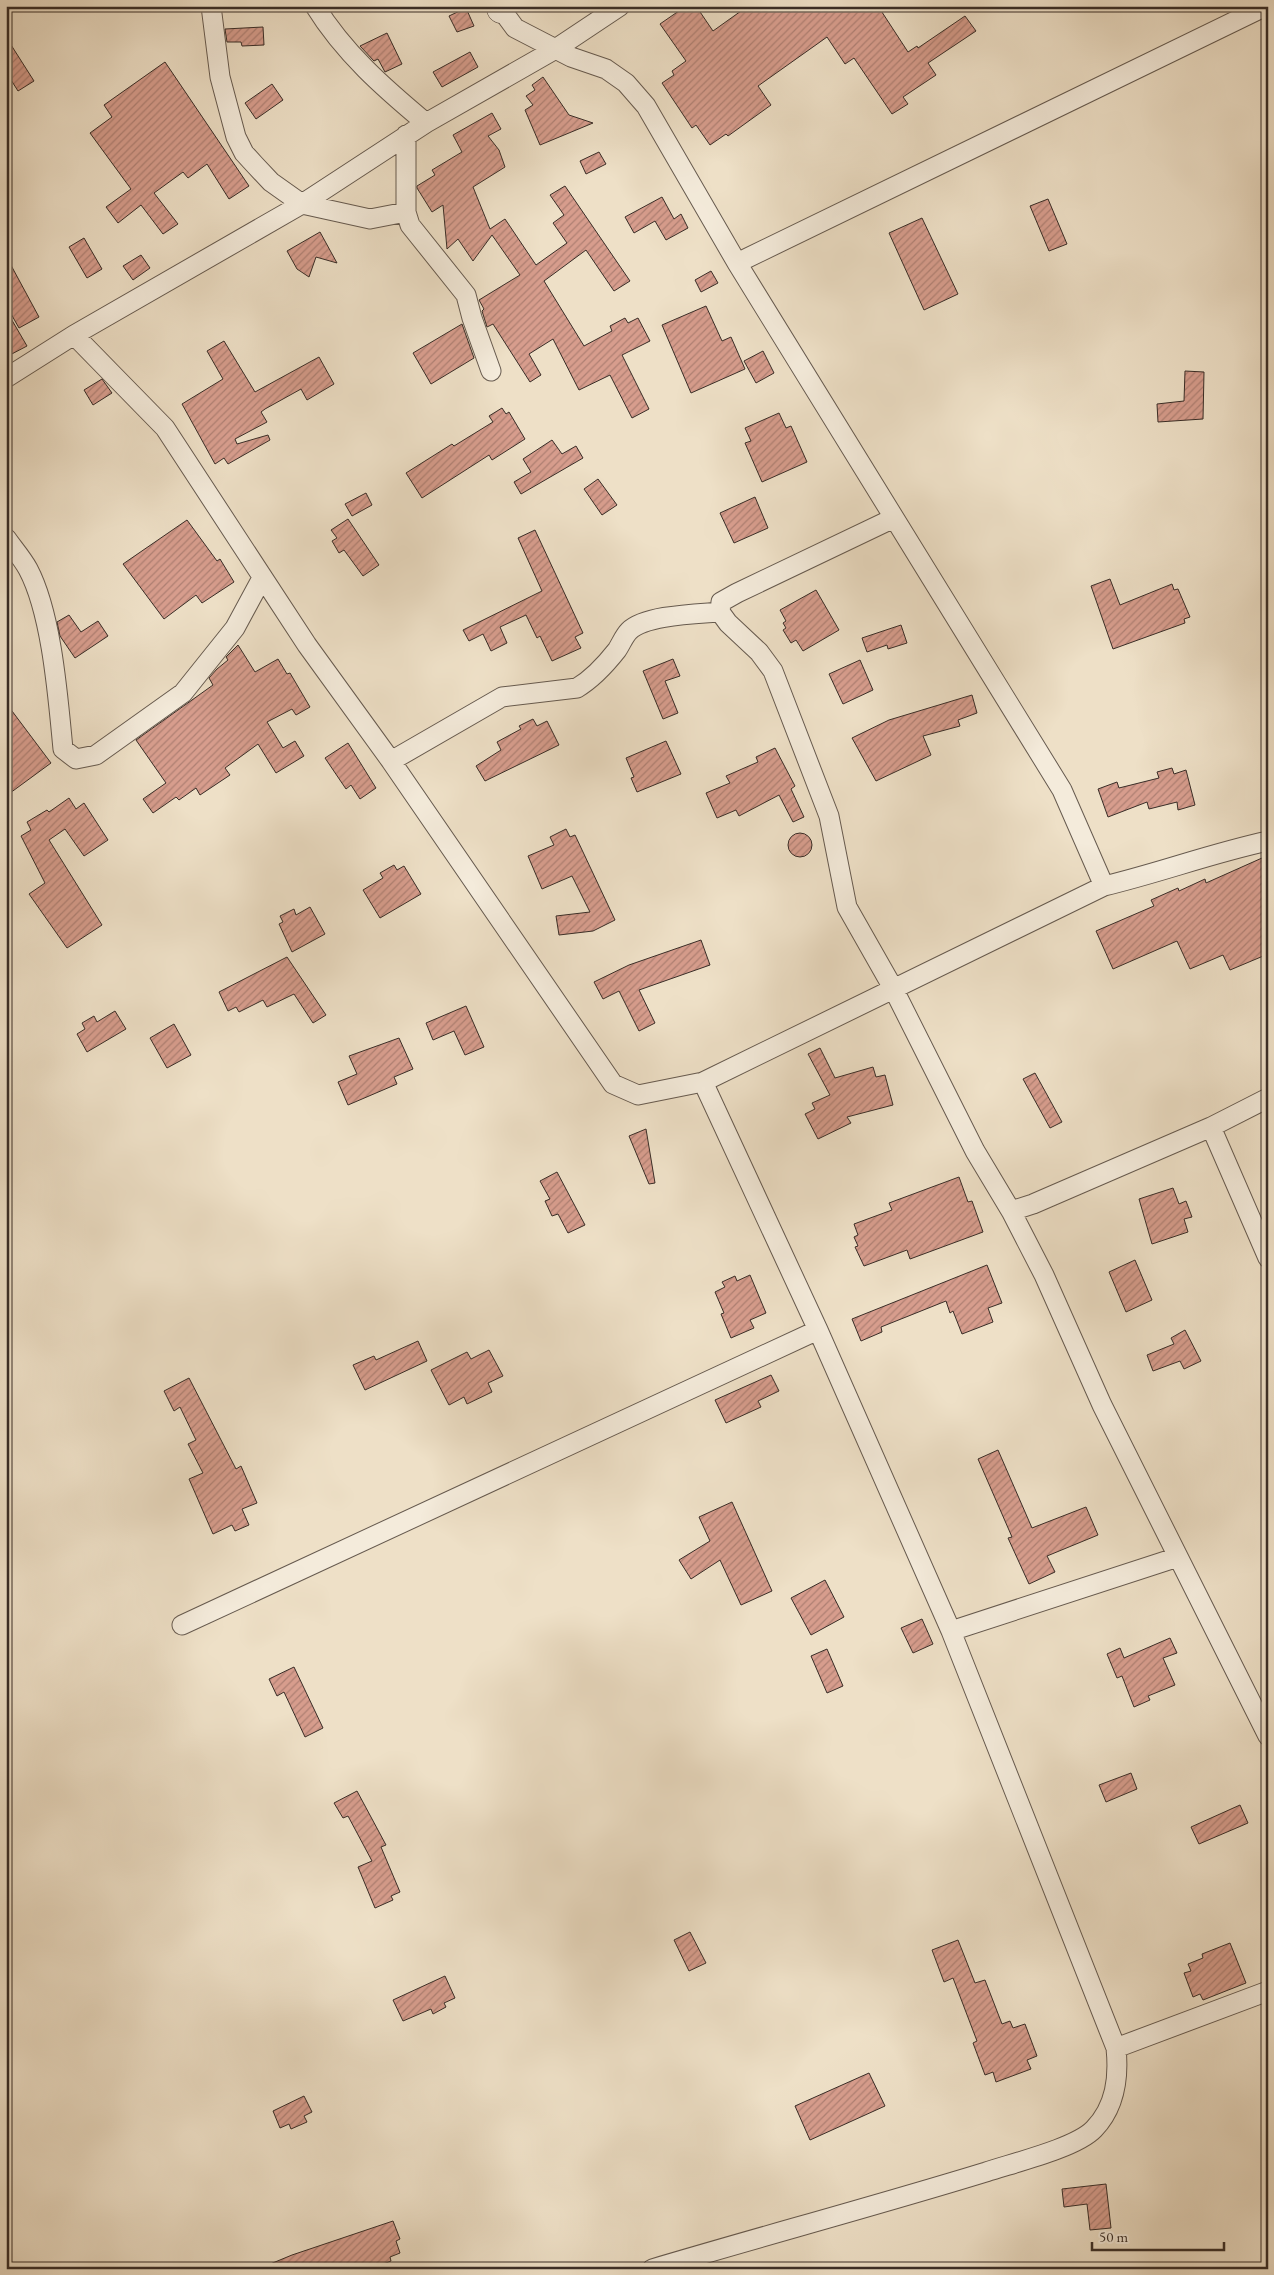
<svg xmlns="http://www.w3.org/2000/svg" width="1274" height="2275" font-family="'EB Garamond',serif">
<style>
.building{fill:url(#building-hatch);stroke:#392d27}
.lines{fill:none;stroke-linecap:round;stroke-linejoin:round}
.minor-casing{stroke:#665a4f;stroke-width:21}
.secondary-casing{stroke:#392d27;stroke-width:29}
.minor{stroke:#f4ebdb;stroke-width:19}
.secondary{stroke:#f4ebdb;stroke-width:28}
</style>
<defs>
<pattern id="building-hatch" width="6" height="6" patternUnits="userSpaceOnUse" patternTransform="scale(1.25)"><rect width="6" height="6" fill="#d79d8d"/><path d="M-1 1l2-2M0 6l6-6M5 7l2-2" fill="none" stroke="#af8073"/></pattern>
</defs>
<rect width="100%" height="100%" fill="#eee0c7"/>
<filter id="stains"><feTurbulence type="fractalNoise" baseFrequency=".004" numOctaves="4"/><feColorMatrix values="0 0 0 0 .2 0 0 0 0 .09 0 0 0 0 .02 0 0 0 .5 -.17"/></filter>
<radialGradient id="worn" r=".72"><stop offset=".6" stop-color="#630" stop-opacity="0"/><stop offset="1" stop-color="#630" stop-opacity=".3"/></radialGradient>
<path class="building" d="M686,6H696L713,31L741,11L738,6H878L908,52L917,46L918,48L965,16L976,31L928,63L936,75L903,97L908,104L892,114L854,58L845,64L827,37L758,86L771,105L728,136L726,134L710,145L696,125L692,128L662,83L674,75L672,71L686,61L660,24Z
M466,8L474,26L457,32L449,16Z
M263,27L264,45L242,46L241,42H227L225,29Z
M387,33L402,64L385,72L378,59L374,61L360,46Z
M6,37L34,81L18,91L6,72Z
M470,52L478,67L442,87L433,72Z
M165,62L249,186L229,199L207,164L188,178L183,172L154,193L178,224L163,234L141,205L118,223L106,207L131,189L90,133L112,117L104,105Z
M543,77L569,115L593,123L540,145L525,110L533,105L526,96L535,90L532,85Z
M272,84L283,100L256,119L245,103Z
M492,113L501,129L488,136L499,150L505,167L473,187L490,229L505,219L536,265L567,243L553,223L564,215L550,195L565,186L630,281L614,291L586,250L544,281L584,346L612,331L610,326L625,318L628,323L638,318L650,341L622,355L649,409L632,418L610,375L579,390L553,339L529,354L541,375L530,382L493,324L487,327L482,311L484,309L479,300L520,275L492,235L473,261L458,239L447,249L443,205L432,212L417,188V186L435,175L432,170L462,152L453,135Z
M599,152L606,164L586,174L580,161Z
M662,197L674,219L681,214L688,228L666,240L655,221L634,233L625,217Z
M1048,199L1067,244L1049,251L1030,206Z
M922,218L958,294L924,310L889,233Z
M320,232L337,263L316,257L309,277L297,269L287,251Z
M84,238L102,269L87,278L69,247Z
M141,255L150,268L133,280L123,266Z
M6,256L39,317L19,328L6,305Z
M711,271L718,283L701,292L695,280Z
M706,306L722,341L731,337L745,369L691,393L662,325Z
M6,310L27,346L6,357Z
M462,324L474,358L431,384L413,353Z
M224,341L255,392L319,357L334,384L307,400L301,389L265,409L261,412L267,422L235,439L237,444L268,435L270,440L228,464L224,458L215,464L182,404L223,379L207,351Z
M763,351L774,373L756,383L744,361Z
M1185,371L1204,372L1203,419L1158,422L1157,404L1184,401Z
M102,379L112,393L93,405L84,390Z
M502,408L506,414L509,412L525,439L492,460L489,455L422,498L406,473L452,444L454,446L493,422L489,416Z
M779,413L786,428L791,426L807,462L762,482L745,443L751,441L745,428Z
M552,440L562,454L576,446L583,458L521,494L514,482L531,472L523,459Z
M598,479L617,505L602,515L584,489Z
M366,493L372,505L352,516L345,504Z
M755,497L768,528L734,543L720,513Z
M348,519L379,565L363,576L344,550L339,553L332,541L337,538L331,530Z
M187,520L217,561L220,559L234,582L202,603L196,595L164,619L123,564Z
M535,530L583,633L575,637L581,648L552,661L540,636L537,638L526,615L500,627L507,643L491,651L483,634L469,641L463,630L542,591L518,538Z
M1110,579L1120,605L1172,584L1174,590L1178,589L1190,617L1184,619L1185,623L1113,649L1091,586Z
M816,590L839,630L803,651L796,640L791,643L783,630L786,628L783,623L786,621L780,610Z
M69,615L81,632L98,621L108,636L75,658L60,636L57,622Z
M901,625L907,643L888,649L887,645L867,652L862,638Z
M238,645L255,672L278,659L287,674L290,673L310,707L296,715L292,709L267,722L283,748L295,741L304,756L276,773L258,744L225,768L230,775L200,795L196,788L179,800L176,797L153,813L143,799L166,783L136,740L213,685L209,678L217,669L228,660L226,657Z
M673,659L680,676L665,681L678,713L663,719L643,671Z
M860,660L873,690L843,704L829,674Z
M972,695L977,713L958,720L960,726L923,736L931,755L876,781L852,738L889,720Z
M6,703L51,763L6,796Z
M533,719L537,726L547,721L559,745L485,781L476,766L501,750L497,742L521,729L519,726Z
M666,741L681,774L637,792L631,778L634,777L626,758Z
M348,743L376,788L360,799L351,785L346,789L325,758Z
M775,748L795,786L791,789L804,817L793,822L779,795L739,816L736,810L717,818L706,793L730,783L726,776L758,762L756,757Z
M1172,768L1174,774L1186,770L1195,805L1178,810L1177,802L1149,809L1147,802L1108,817L1098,789L1117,782L1119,788L1159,778L1157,772Z
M69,798L76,809L84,803L108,840L84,856L65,829L49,840L102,925L67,948L29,894L45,883L21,836L31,830L27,822L47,810L49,812Z
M566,829L570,837L575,835L615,920L593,931L559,935L556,916L590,912L572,876L542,889L528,856L554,845L550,837Z
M788 845a12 12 0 1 1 24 0a12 12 0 1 1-24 0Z
M1262,858L1268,872V954L1230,970L1223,955L1190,969L1177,941L1113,969L1096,931L1154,906L1151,900L1178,888L1179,891L1205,879L1206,883Z
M394,865L397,870L404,866L421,894L380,918L363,890L383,878L380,873Z
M310,907L325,934L292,952L279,924L283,922L280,916L294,909L296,915Z
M701,940L710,965L639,990L655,1023L639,1031L619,991L603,999L594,982L629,965Z
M287,957L326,1015L313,1023L294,994L267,1007L263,1000L239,1012L236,1007L228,1011L219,992Z
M466,1006L484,1047L465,1055L454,1031L433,1040L426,1023Z
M115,1011L126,1029L87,1052L77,1034L85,1029L82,1023L94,1016L97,1022Z
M174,1024L191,1055L167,1068L150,1038Z
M399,1038L413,1069L394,1077L397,1084L348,1105L338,1082L357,1074L349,1056Z
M820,1048L835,1078L873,1067L876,1077L885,1075L893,1105L847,1117L851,1123L818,1139L805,1114L815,1109L812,1103L830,1095L808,1054Z
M1035,1073L1062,1122L1050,1128L1023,1079Z
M646,1129L655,1183L649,1184L629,1136Z
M557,1172L585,1225L568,1233L558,1214L552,1216L545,1201L550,1199L540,1181Z
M959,1177L968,1202L972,1201L983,1232L910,1259L907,1250L864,1266L855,1247L858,1246L854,1237L858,1235L854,1224L892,1210L889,1203Z
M1173,1188L1179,1204L1186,1201L1192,1217L1184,1219L1188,1232L1152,1244L1139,1199Z
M1135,1260L1152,1300L1126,1312L1109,1272Z
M987,1265L1002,1303L988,1308L993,1322L962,1334L953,1311L950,1313L946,1301L881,1327L882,1332L861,1341L852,1319Z
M750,1275L766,1313L750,1320L754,1328L731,1338L721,1314L724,1313L715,1292L725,1287L722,1282L735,1276L737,1281Z
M1185,1330L1201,1361L1184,1369L1180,1361L1153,1371L1147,1355L1174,1344L1171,1338Z
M418,1341L427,1361L365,1390L353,1365L374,1356L376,1360Z
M489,1350L503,1376L488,1383L492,1392L467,1404L464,1397L449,1405L431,1370L467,1352L471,1359Z
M771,1375L779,1391L758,1401L761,1407L726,1423L715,1400Z
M189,1378L236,1469L241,1466L257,1503L242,1509L249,1525L235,1531L232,1525L213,1534L189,1479L203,1473L188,1444L196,1440L180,1407L174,1411L164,1391Z
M998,1450L1032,1528L1086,1507L1098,1535L1047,1556L1055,1572L1029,1584L1008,1538L1012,1537L978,1459Z
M732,1502L772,1591L741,1605L720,1560L691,1579L679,1560L710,1541L699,1517Z
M825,1580L844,1617L811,1635L791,1598Z
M922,1619L933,1644L913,1653L901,1628Z
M1170,1638L1177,1653L1163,1658L1175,1685L1148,1696L1150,1700L1134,1707L1122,1676L1117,1678L1107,1654L1120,1648L1124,1658Z
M827,1649L843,1686L827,1693L811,1656Z
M294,1667L323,1728L305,1737L284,1692L277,1696L269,1679Z
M1131,1773L1137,1789L1106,1802L1099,1785Z
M357,1791L386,1845L381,1847L400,1892L391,1896L393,1900L375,1908L358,1867L372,1861L348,1816L343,1818L334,1803Z
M1240,1805L1248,1823L1199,1844L1191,1827Z
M690,1932L706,1963L689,1971L674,1940Z
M958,1940L975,1983L985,1980L1002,2024L1010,2021L1013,2028L1025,2024L1037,2056L1027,2060L1031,2069L996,2082L993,2072L985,2075L973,2043L977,2041L953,1978L944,1982L932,1950Z
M1230,1943L1246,1983L1203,2000L1200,1994L1193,1997L1184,1973L1191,1971L1188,1964L1203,1958L1202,1954Z
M445,1976L455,1998L444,2003L446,2007L433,2014L431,2009L403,2021L393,2000Z
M869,2073L885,2106L810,2140L795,2106Z
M304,2096L312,2112L304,2116L307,2122L291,2129L289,2124L280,2128L273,2111Z
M1106,2184L1111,2228L1090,2230L1087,2204L1064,2207L1062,2189Z
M393,2221L400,2239L396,2241L400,2253L390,2257L391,2261L371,2269H264L263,2267L292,2255Z"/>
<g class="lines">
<defs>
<path id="minor" d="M211,6L220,77L236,137L244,153L255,165L271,182L302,204L370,219L406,212L410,225L466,295L472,318L491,371
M315,6C344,53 384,88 426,123
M501,9L515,28L571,57L606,69L626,83L646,106L737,263L1062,790L1104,886
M406,212V135
M737,263L1266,6
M74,335L165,428L307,645L391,761L613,1084L638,1095L703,1082L1104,886C1159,873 1212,853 1268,841
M6,378L74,335L302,204L426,123L554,50L620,6
M894,518L737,593L721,602L720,612L728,623L759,652L773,671L829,816L847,907L893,988L975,1151L1011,1211L1044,1275L1102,1405L1268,1736
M6,538C13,548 22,558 28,569C52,614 58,698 63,749L76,759L96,755L183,693L235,628L262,578
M391,761L502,697L577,688C592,679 606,664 617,650C621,644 624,636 629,631C645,615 697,614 720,612
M703,1082L818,1330L951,1631L1116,2048
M1211,1127L1268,1258
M1011,1211L1033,1204L1211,1127L1268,1098
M182,1625L818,1330
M951,1631L1178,1557
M652,2269C763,2236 875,2206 986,2172C1013,2163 1076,2148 1094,2129C1116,2106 1119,2077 1116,2048L1268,1991"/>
<path id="secondary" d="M500,6L501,9"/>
</defs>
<use href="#minor" class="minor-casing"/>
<use href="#secondary" class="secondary-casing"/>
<use href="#minor" class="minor"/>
<use href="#secondary" class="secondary"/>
</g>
<rect width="1274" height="2275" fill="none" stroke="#eee0c7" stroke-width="25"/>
<rect x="8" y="8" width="1259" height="2260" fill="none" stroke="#392d27" stroke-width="2.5"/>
<rect x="12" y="12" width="1249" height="2250" fill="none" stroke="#392d27"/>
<path d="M1092 2242v8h132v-8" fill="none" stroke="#392d27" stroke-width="2.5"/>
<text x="1099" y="2242" font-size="15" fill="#392d27" stroke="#f4ebdb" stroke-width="4" paint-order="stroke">50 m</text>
<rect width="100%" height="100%" filter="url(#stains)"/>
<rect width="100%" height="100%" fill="url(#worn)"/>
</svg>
